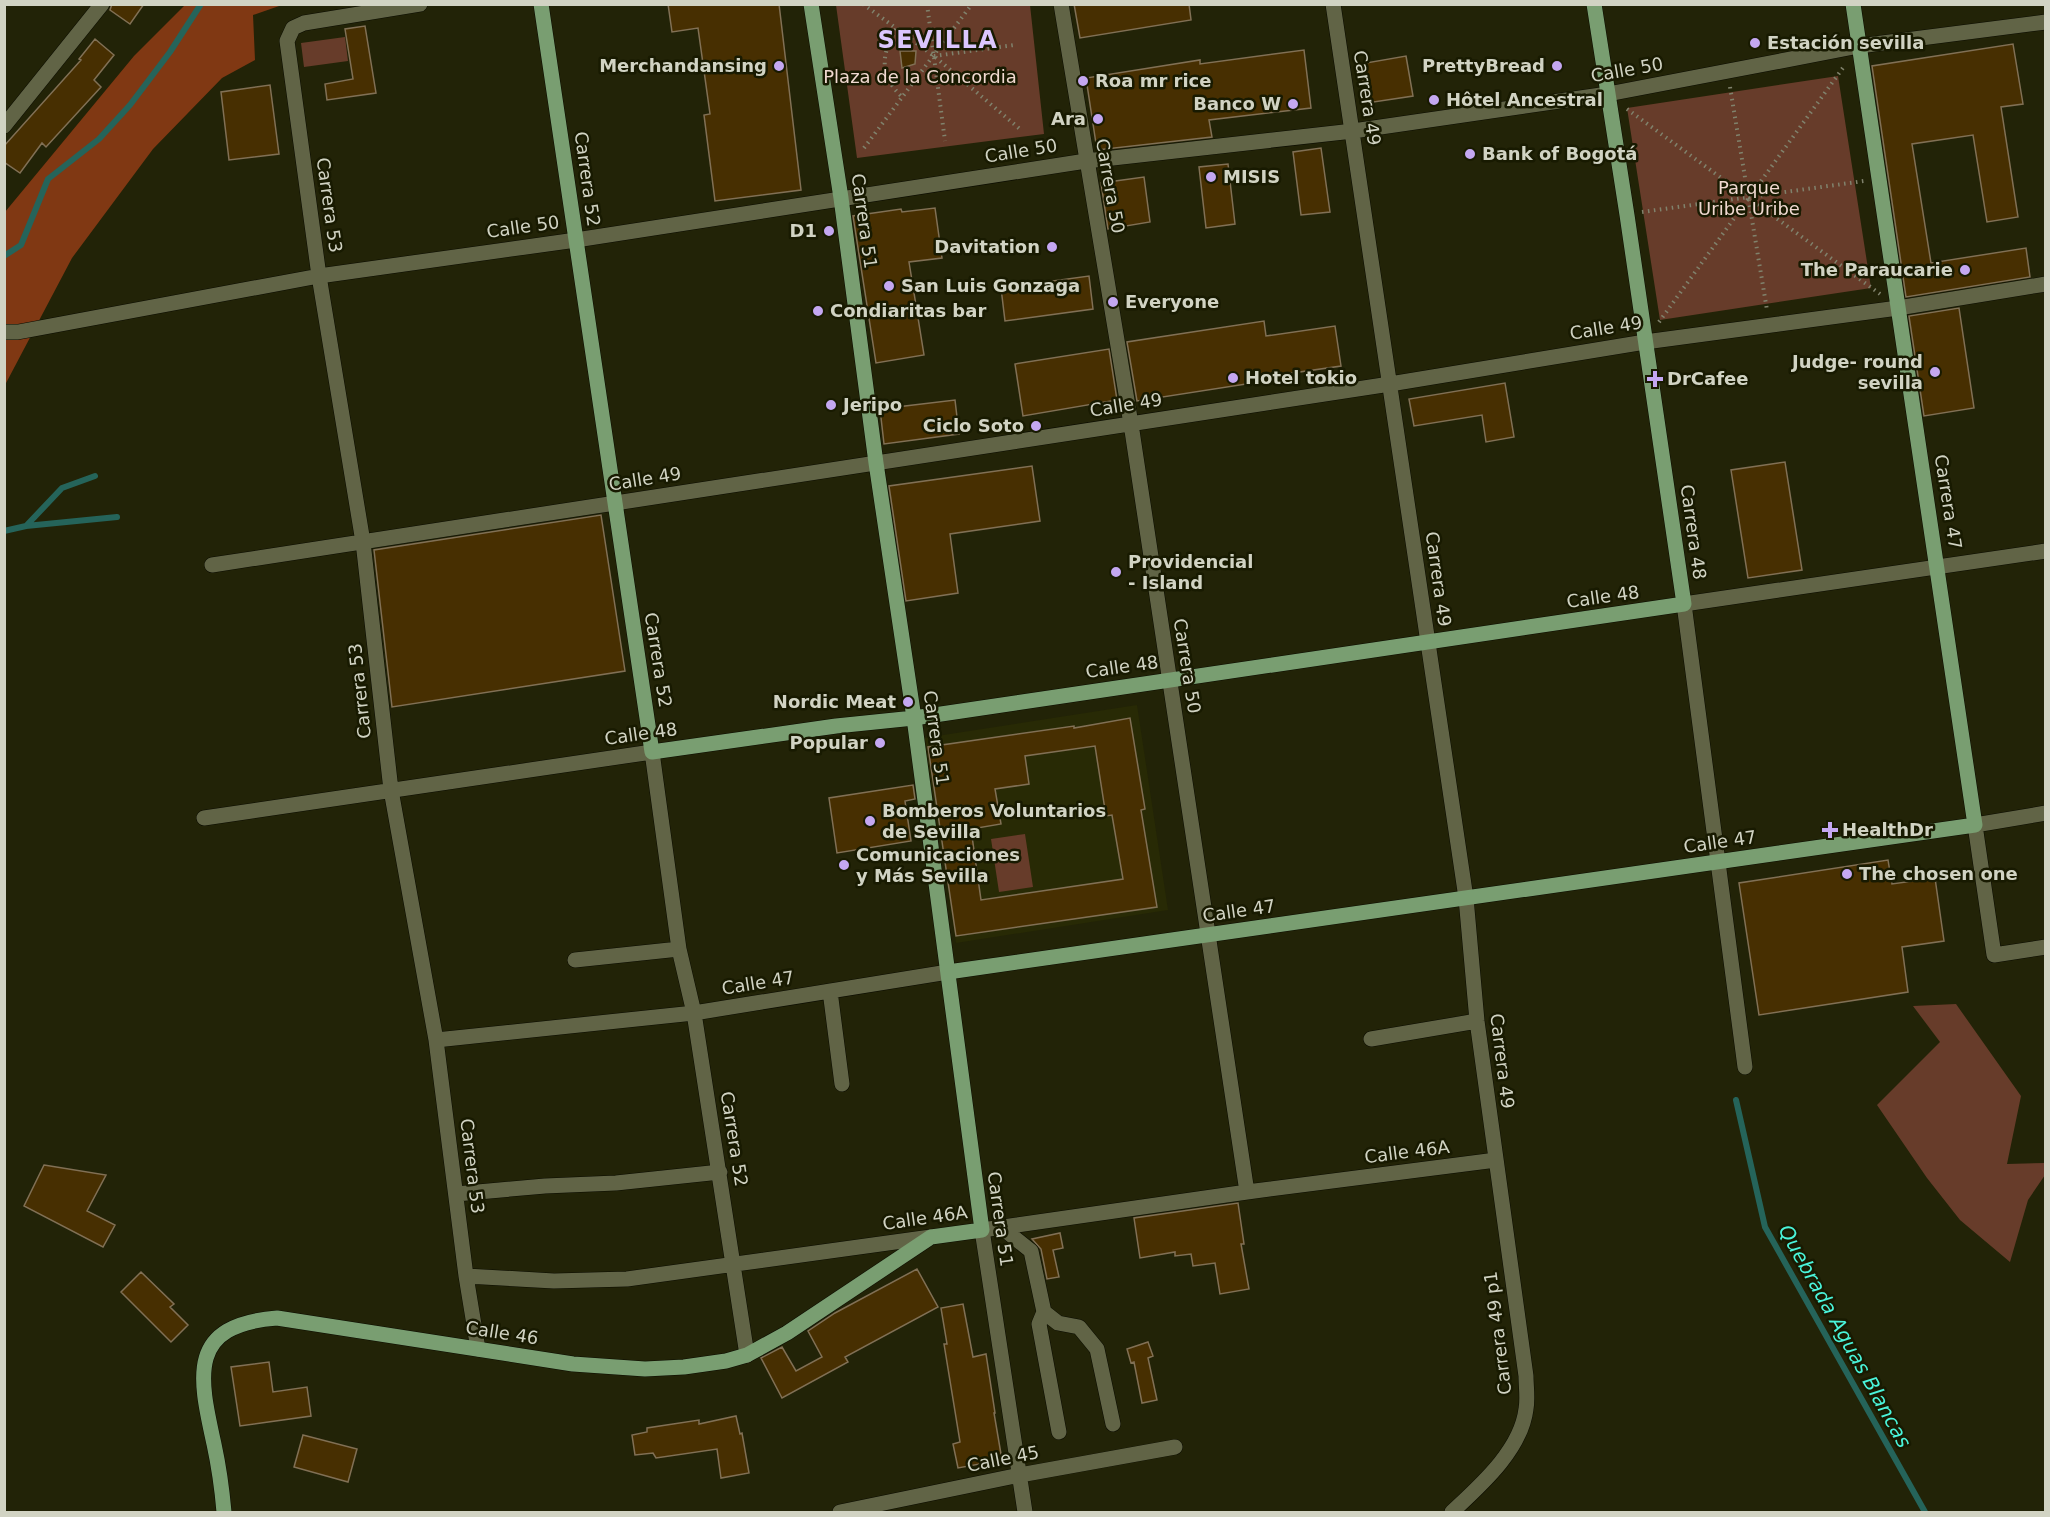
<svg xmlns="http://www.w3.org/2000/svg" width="2050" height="1517" font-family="'DejaVu Sans',sans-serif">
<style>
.built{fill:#282a05}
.green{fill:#673c2a}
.forest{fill:#803813}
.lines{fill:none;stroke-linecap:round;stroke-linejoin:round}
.stream{stroke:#25645a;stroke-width:6}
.building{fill:#472f01;stroke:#817055;stroke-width:1.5;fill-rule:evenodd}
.minor-casing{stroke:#0b0c00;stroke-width:16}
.major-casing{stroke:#0b0c00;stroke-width:16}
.path{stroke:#80826c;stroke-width:4;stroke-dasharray:1.5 4.5;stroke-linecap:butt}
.minor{stroke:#616446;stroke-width:15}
.major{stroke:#799e71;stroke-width:15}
.poi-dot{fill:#c4a7f1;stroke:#181a01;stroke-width:2}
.labels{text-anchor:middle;stroke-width:5;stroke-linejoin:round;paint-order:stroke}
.poi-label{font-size:18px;font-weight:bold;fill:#d1d3c3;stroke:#181a01;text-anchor:start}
.street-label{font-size:18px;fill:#d1d3c3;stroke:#181a01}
.park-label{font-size:18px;fill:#f0d9d0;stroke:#181a01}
.water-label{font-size:20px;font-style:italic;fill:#4af4da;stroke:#181a01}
.district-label{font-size:24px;font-weight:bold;letter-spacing:1.5px;fill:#dbc6fe;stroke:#181a01}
</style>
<rect width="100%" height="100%" fill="#222307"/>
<path class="built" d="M1137,705L1168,910L956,943L924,738Z"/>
<path class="green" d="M836,5H1030L1044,134L857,158Z
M345,37L348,61L304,67L301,43Z
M1838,76L1871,288L1660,320L1627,108Z
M1025,834L1033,887L999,892L991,839Z
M1956,1004L2021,1096L2007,1164L2045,1163V1175L2028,1200L2010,1262L1960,1220L1927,1178L1877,1105L1940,1042L1913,1006Z"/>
<path class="forest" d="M185,5H282L253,15L255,60L222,78L153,149L72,258L5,385V212L134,56Z"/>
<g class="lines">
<path class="stream" d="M4,256L21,245L48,179L99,139L130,105L170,52L201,4
M26,526L62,488L95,476
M4,531L26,526L117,517
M1736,1100L1765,1227L1925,1512"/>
</g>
<path class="building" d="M112,4H144L130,24L110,10Z
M668,4H779L801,190L715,201L704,115L710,114L698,28L672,32Z
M1074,4H1189L1191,20L1080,38Z
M365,26L376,93L327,100L325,84L353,79L345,29Z
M95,39L114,55L94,80L101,87L46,147L42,143L20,173L4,162V146L81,60L79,59Z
M2013,44L2023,104L2001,107L2018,217L1987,222L1973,135L1912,144L1931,263L2026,248L2030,277L1906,297L1872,66Z
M1304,50L1311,108L1209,120L1212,137L1097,150L1086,78L1200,60V64Z
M900,51H916L915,64L902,68Z
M1406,56L1413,96L1367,103L1360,64Z
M270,85L279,154L229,160L221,92Z
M1321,148L1330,212L1301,215L1293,152Z
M1228,164L1235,224L1206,228L1199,167Z
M1144,177L1150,222L1108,229L1101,183Z
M935,208L942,258L909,262L924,355L876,363L853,216L901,209L902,212Z
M1089,276L1093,309L1005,321L1001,288Z
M1959,308L1974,408L1924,416L1909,316Z
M1264,321L1266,336L1335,326L1341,366L1272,376V380L1137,401L1127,342Z
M1109,349L1117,400L1023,416L1015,364Z
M1505,383L1514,437L1486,442L1482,415L1414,426L1409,399Z
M955,400L959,434L884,444L880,409Z
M1785,462L1802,570L1748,578L1731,470Z
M1032,466L1040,521L950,534L958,593L906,601L889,486Z
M601,515L625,671L392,707L374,550Z
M1130,718L1145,809L1141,810L1157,907L956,936L928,747L1074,726V728ZM1095,746L1106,816L1112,815L1123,879L981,900L971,829L1001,824L995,789L1029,784L1025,756Z
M913,785L915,799L905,801L911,841L837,853L829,798Z
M1888,860L1892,884L1935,878L1944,941L1902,947L1908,992L1759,1015L1739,883Z
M44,1165L106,1175L87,1211L115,1225L103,1247L24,1206Z
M1238,1203L1244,1244H1241L1249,1289L1220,1294L1215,1263L1193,1266L1191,1254L1175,1256V1252L1140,1258L1134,1218Z
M1060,1233L1063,1248L1053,1250L1059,1277L1047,1279L1041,1249L1032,1239Z
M917,1269L938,1307L845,1357L848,1362L782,1398L761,1358L782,1347L796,1371L822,1357L808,1331L835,1313Z
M141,1272L174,1304L170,1307L188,1325L171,1342L121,1292Z
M963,1304L973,1357L986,1354L995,1413H994L1002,1460L958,1468L953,1444L960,1442L944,1344H947L941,1308Z
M1148,1342L1153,1356L1148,1358L1157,1400L1142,1403L1134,1362L1131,1363L1127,1349Z
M269,1362L273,1392L307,1387L311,1416L240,1426L231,1367Z
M736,1416L740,1434L742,1433L749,1473L721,1478L717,1449L656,1458L653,1453L635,1455L632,1435L647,1432V1428L699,1420V1424Z
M303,1435L357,1449L348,1482L294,1467Z"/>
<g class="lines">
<defs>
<path id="minor" d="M420,4L304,23L293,28L287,41L319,276L363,542L391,790L436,1040L466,1276L478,1349
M1061,4L1131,424L1247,1192
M1333,4L1466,898L1477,1021L1526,1376C1526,1387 1528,1398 1526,1409C1521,1450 1481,1485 1452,1512
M4,126L102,4
M4,332H18L319,276L576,240L1086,161L1353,131L1608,94L1859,46L2046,22
M212,565L1390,384L1645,342L1898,308L2046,284
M2046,813L1975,825L1994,955L2046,947
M204,818L652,752L679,949L694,1013L747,1355
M575,960L679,949
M830,991L842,1084
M1371,1039L1477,1021
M436,1040L694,1013L948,972
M1745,1067L1684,604L2046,551
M456,1194L545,1186L616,1183L720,1172
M1001,1227L1031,1251L1044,1312L1039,1324L1059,1432
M466,1276L554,1281L627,1279L931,1237
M1044,1312L1058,1323L1079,1327L1097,1349L1113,1424
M840,1512L1020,1475L1175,1447
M1025,1512L982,1230L1247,1192L1496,1160"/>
<path id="major" d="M541,4L652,752L836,726L914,718L1684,604L1627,215L1594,4
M948,972L1975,825L1853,4
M224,1512C222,1489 219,1467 214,1444C199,1376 187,1325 277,1318L573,1364L645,1369L684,1367L726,1361L747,1355L787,1333L931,1237L982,1230L914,718L876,463L841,198L811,4"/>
</defs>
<use href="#minor" class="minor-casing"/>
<use href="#major" class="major-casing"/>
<path class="path" d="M863,4L934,56L1021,130
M927,4L945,141
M896,29C881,55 879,75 902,97
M934,56L1014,45
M1730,87L1767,310
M1627,109L1880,294
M864,148L972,4
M1642,212L1864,181
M1659,322L1845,65"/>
<use href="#minor" class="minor"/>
<use href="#major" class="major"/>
</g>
<g class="poi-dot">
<circle cx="1755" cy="43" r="6"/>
<circle cx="779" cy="66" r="6"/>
<circle cx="1557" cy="66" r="6"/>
<circle cx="1083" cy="81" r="6"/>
<circle cx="1434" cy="100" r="6"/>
<circle cx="1293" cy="104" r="6"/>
<circle cx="1098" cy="119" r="6"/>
<circle cx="1470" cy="154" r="6"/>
<circle cx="1211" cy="177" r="6"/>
<circle cx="829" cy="231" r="6"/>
<circle cx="1052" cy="247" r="6"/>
<circle cx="1965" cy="270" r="6"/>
<circle cx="889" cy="286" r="6"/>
<circle cx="1113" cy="302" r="6"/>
<circle cx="818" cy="311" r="6"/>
<circle cx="1935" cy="372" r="6"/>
<circle cx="1233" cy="378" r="6"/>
<path d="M1652 370h6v6h6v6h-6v6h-6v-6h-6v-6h6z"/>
<circle cx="831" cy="405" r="6"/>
<circle cx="1036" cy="426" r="6"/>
<circle cx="1116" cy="572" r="6"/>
<circle cx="908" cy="702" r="6"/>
<circle cx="880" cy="743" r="6"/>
<circle cx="870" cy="821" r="6"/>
<path d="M1827 821h6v6h6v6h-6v6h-6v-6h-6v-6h6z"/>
<circle cx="844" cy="865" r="6"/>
<circle cx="1847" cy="874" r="6"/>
</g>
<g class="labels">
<g class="poi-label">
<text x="1767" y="49">Estación sevilla</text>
<text x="767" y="72" text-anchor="end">Merchandansing</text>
<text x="1545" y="72" text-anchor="end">PrettyBread</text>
<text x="1095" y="87">Roa mr rice</text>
<text x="1446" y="106">Hôtel Ancestral</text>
<text x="1281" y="110" text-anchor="end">Banco W</text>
<text x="1086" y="125" text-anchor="end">Ara</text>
<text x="1482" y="160">Bank of Bogotá</text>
<text x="1223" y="183">MISIS</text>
<text x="817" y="237" text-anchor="end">D1</text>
<text x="1040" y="253" text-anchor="end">Davitation</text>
<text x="1953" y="276" text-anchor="end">The Paraucarie</text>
<text x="901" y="292">San Luis Gonzaga</text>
<text x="1125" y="308">Everyone</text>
<text x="830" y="317">Condiaritas bar</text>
<text x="1923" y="368" text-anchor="end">Judge- round<tspan x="1923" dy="21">sevilla</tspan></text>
<text x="1245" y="384">Hotel tokio</text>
<text x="1667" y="385">DrCafee</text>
<text x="843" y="411">Jeripo</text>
<text x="1024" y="432" text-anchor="end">Ciclo Soto</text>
<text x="1128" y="568">Providencial<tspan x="1128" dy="21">- Island</tspan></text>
<text x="896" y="708" text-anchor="end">Nordic Meat</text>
<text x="868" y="749" text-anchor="end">Popular</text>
<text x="882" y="817">Bomberos Voluntarios<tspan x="882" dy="21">de Sevilla</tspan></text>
<text x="1842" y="836">HealthDr</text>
<text x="856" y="861">Comunicaciones<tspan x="856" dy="21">y Más Sevilla</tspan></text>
<text x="1859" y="880">The chosen one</text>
</g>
<g class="street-label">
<text transform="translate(1627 70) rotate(-10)" y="6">Calle 50</text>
<text transform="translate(1367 98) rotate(81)" y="6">Carrera 49</text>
<text transform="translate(1021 151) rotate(-9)" y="6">Calle 50</text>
<text transform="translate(587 179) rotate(82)" y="6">Carrera 52</text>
<text transform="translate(1110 186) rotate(80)" y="6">Carrera 50</text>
<text transform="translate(329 205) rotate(82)" y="6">Carrera 53</text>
<text transform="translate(864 221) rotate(82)" y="6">Carrera 51</text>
<text transform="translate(523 227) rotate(-8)" y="6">Calle 50</text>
<text transform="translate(1606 328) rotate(-9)" y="6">Calle 49</text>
<text transform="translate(1126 405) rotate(-9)" y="6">Calle 49</text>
<text transform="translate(645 479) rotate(-9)" y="6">Calle 49</text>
<text transform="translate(1948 502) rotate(81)" y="6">Carrera 47</text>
<text transform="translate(1693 532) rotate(82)" y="6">Carrera 48</text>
<text transform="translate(1438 579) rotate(82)" y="6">Carrera 49</text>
<text transform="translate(1603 597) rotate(-8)" y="6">Calle 48</text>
<text transform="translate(658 660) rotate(81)" y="6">Carrera 52</text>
<text transform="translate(1187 666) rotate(81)" y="6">Carrera 50</text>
<text transform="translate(1122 667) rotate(-8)" y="6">Calle 48</text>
<text transform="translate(360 691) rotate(-96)" y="6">Carrera 53</text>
<text transform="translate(641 734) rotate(-8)" y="6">Calle 48</text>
<text transform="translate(936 738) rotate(82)" y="6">Carrera 51</text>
<text transform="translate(1720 842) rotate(-8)" y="6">Calle 47</text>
<text transform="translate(1239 911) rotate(-8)" y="6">Calle 47</text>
<text transform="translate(758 983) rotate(-9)" y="6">Calle 47</text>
<text transform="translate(1502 1061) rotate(83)" y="6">Carrera 49</text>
<text transform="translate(734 1139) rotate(81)" y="6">Carrera 52</text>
<text transform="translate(1407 1152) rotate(-7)" y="6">Calle 46A</text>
<text transform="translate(472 1166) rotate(83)" y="6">Carrera 53</text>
<text transform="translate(925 1218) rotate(-8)" y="6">Calle 46A</text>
<text transform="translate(1000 1219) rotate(82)" y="6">Carrera 51</text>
<text transform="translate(502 1333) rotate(9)" y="6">Calle 46</text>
<text transform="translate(1498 1333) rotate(-97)" y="6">Carrera 49 p1</text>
<text transform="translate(1003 1459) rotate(-11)" y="6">Calle 45</text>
</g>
<g class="park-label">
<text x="920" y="83">Plaza de la Concordia</text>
<text x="1749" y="194">Parque<tspan x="1749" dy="21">Uribe Uribe</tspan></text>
</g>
<g class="water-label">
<text transform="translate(1845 1336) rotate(61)" y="7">Quebrada Aguas Blancas</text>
</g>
<g class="district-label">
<text x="938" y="48">SEVILLA</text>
</g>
</g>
<rect width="2050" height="1517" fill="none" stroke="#d1d3c3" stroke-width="12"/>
</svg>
